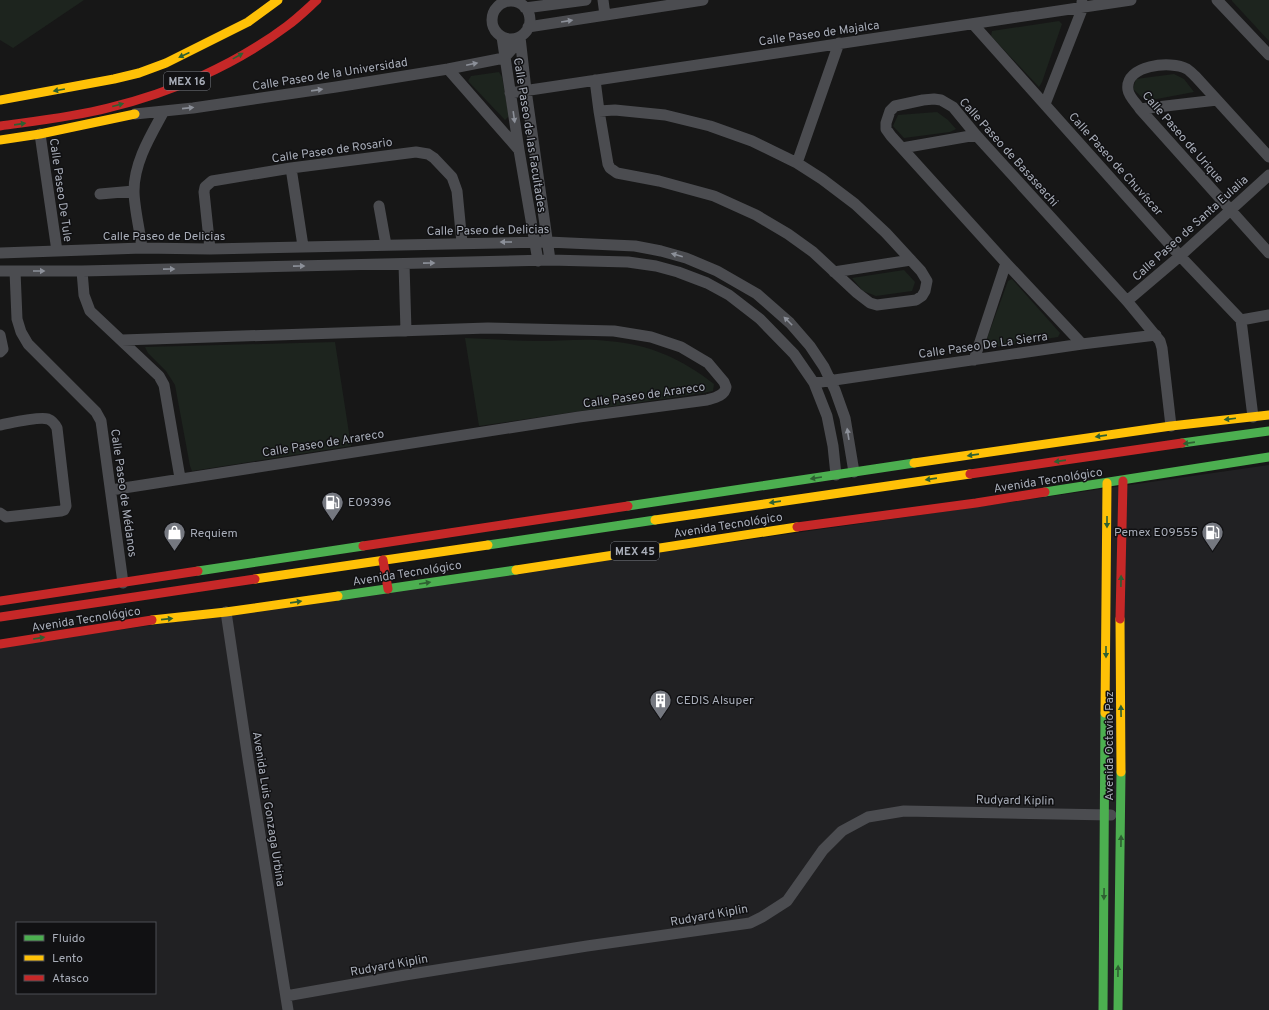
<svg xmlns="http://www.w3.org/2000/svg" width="1269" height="1010" font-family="Overpass,sans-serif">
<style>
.built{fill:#212123;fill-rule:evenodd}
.green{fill:#1d241e}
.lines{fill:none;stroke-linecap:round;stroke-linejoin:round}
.street{stroke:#4b4c50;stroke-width:11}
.fast{stroke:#4caf50;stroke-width:9}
.slow{stroke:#ffc107;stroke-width:9}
.jam{stroke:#c62828;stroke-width:9}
.oneway{fill:#8c9099}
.oneway2{fill:#2e6032}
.labels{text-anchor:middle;stroke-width:3;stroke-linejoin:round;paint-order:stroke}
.shield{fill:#111113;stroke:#7b7e86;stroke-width:1}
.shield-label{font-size:11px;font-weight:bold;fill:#a8adb8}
.street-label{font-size:12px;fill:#a8adb8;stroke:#111113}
.poi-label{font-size:12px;fill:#a8adb8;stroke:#111113;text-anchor:start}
</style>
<rect width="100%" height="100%" fill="#171717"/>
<path class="built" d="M1269,465V1010H0V647ZM17,923H155V993H17Z"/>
<path class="green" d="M0,0H84L13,48L0,40Z
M1232,0H1269V41L1232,1Z
M1059,21L1062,24L1042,82L1039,87L991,36L992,31Z
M499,72L502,77L509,116L505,120L468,81L471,76Z
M1174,74L1184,79L1194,92L1146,101L1133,89L1136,79Z
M937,112L948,120L956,129L950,132L904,138L893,126L898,115Z
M904,270L915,282L912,291L876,296L863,291L852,278Z
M1012,279L1060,333L1058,337L989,348L985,344L1008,281Z
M465,338C490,339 514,341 538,341C561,341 585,338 608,341C649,344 682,359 714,384L713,391L703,393L479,426Z
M335,342L351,446L192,471L190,466L175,385L166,371L148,353L145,347Z"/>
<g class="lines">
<path class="street" d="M603,0L605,15
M1217,0L1269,55
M492 20a19 19 0 1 1 38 0a19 19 0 1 1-38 0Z
M525,8L586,0
M973,24L1180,256L1241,320
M528,27L703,0
M502,37L519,150L538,261
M520,37L526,90L550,260
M448,69L519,150
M595,80L599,111L608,164L610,168L617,173L659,181L714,196L756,215L788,234L813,252L857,293L870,303L877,305L916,300L922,296L925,291L927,281L921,271L886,233L855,204L822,179L797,163L752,141L710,126L665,115L615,110L599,111
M510,93L1131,0
M1045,104L1083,7L1082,2
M1140,109L1217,100
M135,114L193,108L336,87L448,69L504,58L520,40
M40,134L57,251
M902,148L976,135
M1269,157L1196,77C1193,74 1190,71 1187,69C1171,60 1124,65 1128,90C1129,97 1137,104 1140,109L1269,253
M797,163L839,43
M291,168L303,246
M100,194L134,191
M379,206L386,245
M142,248C140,231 134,207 134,191C134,162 151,135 164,111
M210,249L204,192L205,187L212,181L291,168L416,152L428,154L434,158L452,177L457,191L462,243
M0,253L142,248L210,249L548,242L635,246L661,251L686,258L717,271L757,294L790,323L810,346L824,367L835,390L845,418L854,472
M404,264L406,331
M0,271H82L550,260L628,262L656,266L678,272L707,283L729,295L760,319L794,354L814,383L827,416L833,446L836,475
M15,271L17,319L21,332L28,344L96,412L101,421L123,583
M82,271L84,295L90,311L159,376L164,385L180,478
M834,272L911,260
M1127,301L1180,256L1269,175
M1241,320L1253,417
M1241,320L1269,315
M0,335L3,349L0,352
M1082,344L1006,263L891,136L886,129V123L890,111L895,106L923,100L934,99L941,100L953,107L976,135L1127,301L1160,341L1162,348L1171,426
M974,360L1006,263
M814,383L1082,344L1156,335
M0,425C11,423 39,416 48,419C53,421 55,424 57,428L66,506L64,510L61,511L6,517L0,513
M111,490L579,417L707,400C714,398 725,396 726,387L724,382L708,363L681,347L651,337L614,331L488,328L122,340
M226,612L248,759L288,1010
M286,996L405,975L587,946L750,923L762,917L787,901L823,850L842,831L868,817L904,811L1111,815"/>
<path class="fast" d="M1182,443L1269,431
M1045,492L1269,457
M628,506L914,463
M488,545L655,520
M198,571L363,546
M338,596L516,570
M1103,1010L1105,713
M1118,1010L1121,772"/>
<path class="slow" d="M0,100L114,79L139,73L166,63L248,22L278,0
M0,140L40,134L135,114
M914,463L1171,426L1269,415
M655,520L970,474
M516,570L797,527
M255,579L488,545
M1120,619L1121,772
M152,620L226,612L338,596
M1105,713L1107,483"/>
<path class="jam" d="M0,126C36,121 73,117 108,108C171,93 235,65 287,26C298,18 307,9 317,0
M970,474L1182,443
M797,527L976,503L1045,492
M363,546L628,506
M383,560L388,589
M0,601L198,571
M0,617L255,579
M1120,619L1123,481
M0,644L152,620"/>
</g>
<defs><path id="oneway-solid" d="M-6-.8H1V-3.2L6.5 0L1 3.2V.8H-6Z"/></defs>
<g class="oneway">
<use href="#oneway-solid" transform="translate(567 21) rotate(-9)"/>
<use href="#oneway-solid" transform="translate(472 64) rotate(-12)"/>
<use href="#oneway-solid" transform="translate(317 90) rotate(-8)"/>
<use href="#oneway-solid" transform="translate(188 108) rotate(-6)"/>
<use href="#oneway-solid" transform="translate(514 117) rotate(82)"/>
<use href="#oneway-solid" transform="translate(506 242) rotate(180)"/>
<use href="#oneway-solid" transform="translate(677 255) rotate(-164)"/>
<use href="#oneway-solid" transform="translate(429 263) rotate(-1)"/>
<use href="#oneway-solid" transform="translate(299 266) rotate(-1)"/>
<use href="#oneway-solid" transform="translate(169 269) rotate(-1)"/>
<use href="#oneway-solid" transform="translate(39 271)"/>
<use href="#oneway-solid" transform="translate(788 321) rotate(-135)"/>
<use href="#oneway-solid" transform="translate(848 434) rotate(-99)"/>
</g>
<g class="oneway2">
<use href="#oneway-solid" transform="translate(184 55) rotate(155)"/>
<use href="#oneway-solid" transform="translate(238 56) rotate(-29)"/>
<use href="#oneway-solid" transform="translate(59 90) rotate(170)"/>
<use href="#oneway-solid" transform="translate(118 105) rotate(-15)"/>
<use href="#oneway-solid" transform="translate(20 124) rotate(-8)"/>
<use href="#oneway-solid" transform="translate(1230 419) rotate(173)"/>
<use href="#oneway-solid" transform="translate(1101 436) rotate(172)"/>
<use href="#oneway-solid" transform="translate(1189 443) rotate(172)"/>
<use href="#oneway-solid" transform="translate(973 455) rotate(172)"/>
<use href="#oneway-solid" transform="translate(1060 461) rotate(172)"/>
<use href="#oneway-solid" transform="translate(816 478) rotate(171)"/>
<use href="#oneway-solid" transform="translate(931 479) rotate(172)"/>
<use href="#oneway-solid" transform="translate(775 502) rotate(172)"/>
<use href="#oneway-solid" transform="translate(1107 522) rotate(90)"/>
<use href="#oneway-solid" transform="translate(1121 581) rotate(-89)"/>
<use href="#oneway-solid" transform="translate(425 583) rotate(-9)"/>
<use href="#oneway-solid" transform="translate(296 602) rotate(-8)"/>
<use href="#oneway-solid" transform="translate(167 619) rotate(-6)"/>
<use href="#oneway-solid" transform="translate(39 638) rotate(-9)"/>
<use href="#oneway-solid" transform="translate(1106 652) rotate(90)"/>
<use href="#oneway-solid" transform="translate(1121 711) rotate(-91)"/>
<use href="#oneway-solid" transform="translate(1121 841) rotate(-89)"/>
<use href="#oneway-solid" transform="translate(1104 894) rotate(91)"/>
<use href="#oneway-solid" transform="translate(1118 971) rotate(-89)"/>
</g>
<defs>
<symbol id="fuel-pin" viewBox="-11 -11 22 30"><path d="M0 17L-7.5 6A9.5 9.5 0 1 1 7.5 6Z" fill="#757880" stroke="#111113"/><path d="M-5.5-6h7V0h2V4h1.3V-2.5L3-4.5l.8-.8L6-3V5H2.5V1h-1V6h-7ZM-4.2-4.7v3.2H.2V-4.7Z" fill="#fff"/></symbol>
<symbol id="shop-pin" viewBox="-11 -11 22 30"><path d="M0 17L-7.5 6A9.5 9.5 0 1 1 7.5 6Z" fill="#757880" stroke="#111113"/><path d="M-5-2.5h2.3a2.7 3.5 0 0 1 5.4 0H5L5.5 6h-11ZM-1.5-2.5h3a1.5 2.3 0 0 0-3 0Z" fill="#fff"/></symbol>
<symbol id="building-pin" viewBox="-11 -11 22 30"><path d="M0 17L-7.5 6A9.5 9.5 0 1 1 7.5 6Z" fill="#757880" stroke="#111113"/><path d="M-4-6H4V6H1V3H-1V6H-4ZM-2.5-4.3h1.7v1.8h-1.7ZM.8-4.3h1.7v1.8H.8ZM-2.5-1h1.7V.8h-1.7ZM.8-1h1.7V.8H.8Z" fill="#fff"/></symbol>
</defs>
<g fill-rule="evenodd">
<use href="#fuel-pin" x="320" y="490" width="25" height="34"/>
<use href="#fuel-pin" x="1200" y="520" width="25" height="34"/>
<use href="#shop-pin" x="162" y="520" width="25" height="34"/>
<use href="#building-pin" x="648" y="688" width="25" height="34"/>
</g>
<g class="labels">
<g class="shield">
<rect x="164" y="72" width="46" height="18" rx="3"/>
<rect x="611" y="542" width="48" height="18" rx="3"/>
</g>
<g class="shield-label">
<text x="187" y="85">MEX 16</text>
<text x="635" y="555">MEX 45</text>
</g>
<g class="street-label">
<text transform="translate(819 33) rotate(-8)" y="4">Calle Paseo de Majalca</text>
<text transform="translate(330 74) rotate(-9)" y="4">Calle Paseo de la Universidad</text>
<text transform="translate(530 135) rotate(81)" y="4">Calle Paseo de las Facultades</text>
<text transform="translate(1183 137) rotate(49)" y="4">Calle Paseo de Urique</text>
<text transform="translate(332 150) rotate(-8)" y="4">Calle Paseo de Rosario</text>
<text transform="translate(1009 152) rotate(48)" y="4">Calle Paseo de Basaseachi</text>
<text transform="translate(1116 164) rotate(48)" y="4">Calle Paseo de Chuvíscar</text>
<text transform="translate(61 190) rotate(82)" y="4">Calle Paseo De Tule</text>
<text transform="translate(1190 228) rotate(-42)" y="4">Calle Paseo de Santa Eulalia</text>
<text transform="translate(488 230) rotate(-1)" y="4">Calle Paseo de Delicias</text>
<text x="164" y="240">Calle Paseo de Delicias</text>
<text transform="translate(983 345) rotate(-8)" y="4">Calle Paseo De La Sierra</text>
<text transform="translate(644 395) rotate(-8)" y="4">Calle Paseo de Arareco</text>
<text transform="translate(323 443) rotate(-9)" y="4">Calle Paseo de Arareco</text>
<text transform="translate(1048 480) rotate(-9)" y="4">Avenida Tecnológico</text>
<text transform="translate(124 493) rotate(82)" y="4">Calle Paseo de Médanos</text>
<text transform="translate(728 525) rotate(-9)" y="4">Avenida Tecnológico</text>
<text transform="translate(407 573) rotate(-9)" y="4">Avenida Tecnológico</text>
<text transform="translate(86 619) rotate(-9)" y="4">Avenida Tecnológico</text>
<text transform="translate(1109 746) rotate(-90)" y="4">Avenida Octavio Paz</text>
<text transform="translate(1015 800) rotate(1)" y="4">Rudyard Kiplin</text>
<text transform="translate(269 809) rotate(81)" y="4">Avenida Luis Gonzaga Urbina</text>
<text transform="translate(709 915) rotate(-10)" y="4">Rudyard Kiplin</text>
<text transform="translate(389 965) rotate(-10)" y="4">Rudyard Kiplin</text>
</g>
<g class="poi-label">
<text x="348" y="506">E09396</text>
<text x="1198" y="536" text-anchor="end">Pemex E09555</text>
<text x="190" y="537">Requiem</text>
<text x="676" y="704">CEDIS Alsuper</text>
</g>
</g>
<rect x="16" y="922" width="140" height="72" fill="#111113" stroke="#4d4f55"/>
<rect x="24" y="935" width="20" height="6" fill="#4caf50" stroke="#4d4f55"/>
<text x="52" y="942" font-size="12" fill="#a8adb8">Fluido</text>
<rect x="24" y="955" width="20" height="6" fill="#ffc107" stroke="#4d4f55"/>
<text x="52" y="962" font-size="12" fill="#a8adb8">Lento</text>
<rect x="24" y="975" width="20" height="6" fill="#c62828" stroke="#4d4f55"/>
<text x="52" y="982" font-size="12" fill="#a8adb8">Atasco</text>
</svg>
